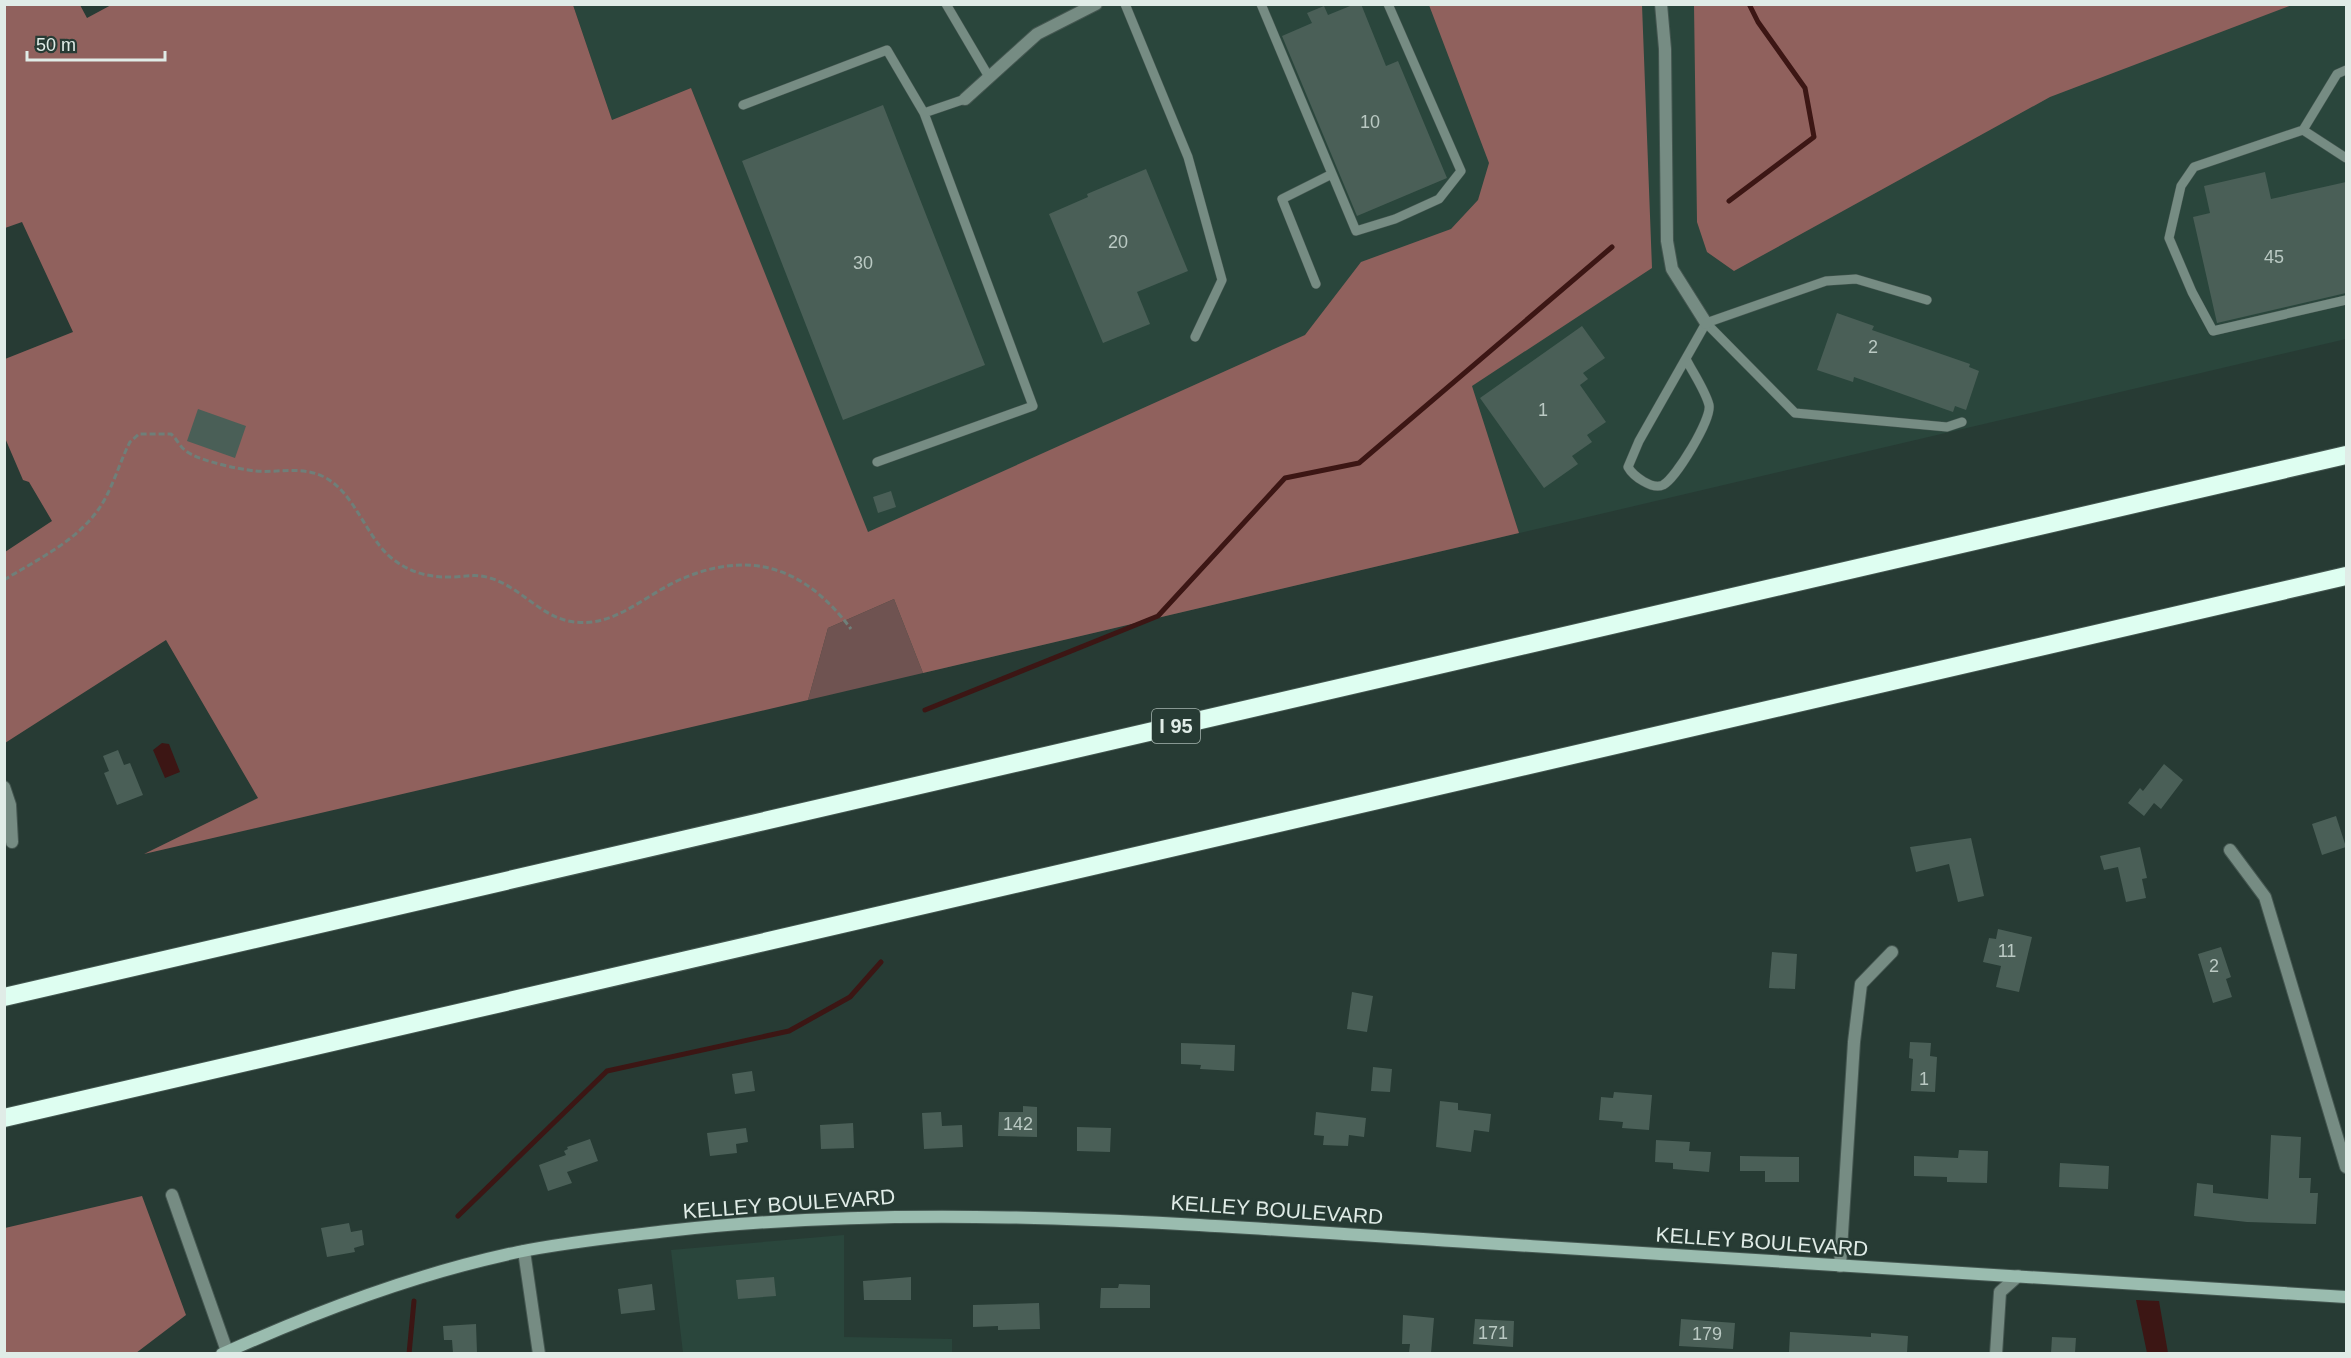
<svg xmlns="http://www.w3.org/2000/svg" width="2351" height="1358" font-family="Helvetica,sans-serif">
<style>
.built{fill:#2a463c}
.green{fill:#6f5351}
.forest{fill:#90615d}
.water{fill:#3c1614}
.lines{fill:none;stroke-linecap:round;stroke-linejoin:round}
.stream{stroke:#3c1614;stroke-width:5}
.building{fill:#4a5f57}
.lane-casing{stroke:#455751;stroke-width:10}
.street-casing{stroke:#455751;stroke-width:14}
.secondary-casing{stroke:#455751;stroke-width:14}
.highway-casing{stroke:#455751;stroke-width:20}
.path{stroke:#6f7f79;stroke-width:3;stroke-dasharray:6 3;stroke-linecap:butt}
.lane{stroke:#768c83;stroke-width:9}
.street{stroke:#768c83;stroke-width:12}
.secondary{stroke:#9abcaf;stroke-width:12}
.highway{stroke:#defef1;stroke-width:18}
.labels{text-anchor:middle;stroke-width:5;stroke-linejoin:round;paint-order:stroke}
.number-label{font-size:18px;fill:#bac9c3}
.shield{fill:#273b34;stroke:#a8b7b1;stroke-width:1.5}
.shield-label{font-size:20px;font-weight:bold;fill:#e0ece7}
.street-label{font-size:21px;fill:#e0ece7;stroke:#273b34}
</style>
<rect width="100%" height="100%" fill="#273b34"/>
<path class="built" d="M573,5H2346V339L923,673L691,88L612,120Z
M844,1235V1337L952,1339V1353H683L671,1250Z"/>
<path class="green" d="M894,599L923,673L808,700L828,628Z"/>
<path class="forest" d="M113,4L573,5L612,120L691,88L868,532L1305,335L1361,262L1451,229L1478,200L1489,163L1429,5H1642L1652,268L1472,386L1519,533L923,673L894,599L828,628L808,700L144,854L258,798L166,640L5,743V552L52,521L29,482L23,480L5,438V359L73,332L22,222L5,228V5H80L87,18Z
M1694,5V4L2292,5L2050,97L1734,271L1707,252L1697,222Z
M142,1196L186,1315L136,1353H5V1228Z"/>
<path class="water" d="M162,743L169,744L180,772L165,778L153,750Z
M2136,1300L2159,1301L2168,1353H2147Z"/>
<g class="lines">
<path class="stream" d="M1729,201L1814,137L1805,88L1758,22L1749,4
M925,710L1158,616L1285,478L1359,463L1612,247
M458,1216L607,1071L789,1031L850,997L881,962
M409,1354L414,1301"/>
</g>
<path class="building" d="M1355,4H1361L1386,66L1398,61L1447,178L1357,216L1282,36L1312,23L1307,13L1324,6L1328,15Z
M883,105L985,365L843,420L742,161Z
M1146,169L1188,271L1137,292L1150,324L1103,343L1049,214L1088,197L1087,194Z
M2265,172L2271,199L2346,182V293L2217,323L2193,217L2210,213L2204,186Z
M1837,313L1874,326L1872,330L1970,364L1969,367L1979,371L1966,410L1955,406L1953,412L1854,377L1853,382L1817,370Z
M1582,326L1605,358L1583,373L1588,379L1580,385L1606,422L1587,435L1592,442L1572,456L1578,464L1544,488L1480,398Z
M198,409L246,426L235,458L187,441Z
M891,491L896,507L878,513L873,497Z
M118,750L124,765L130,763L143,795L117,805L104,773L109,771L103,756Z
M2164,764L2183,780L2161,809L2154,803L2144,816L2128,803L2140,788L2143,791Z
M2336,816L2346,847L2322,855L2312,824Z
M1971,838L1984,896L1958,902L1949,864L1916,872L1910,847Z
M2140,847L2147,878L2142,879L2146,898L2126,902L2118,867L2104,870L2100,856Z
M1998,929L2032,937L2019,992L1996,987L2001,966L1983,962L1989,938L1996,939Z
M2221,947L2231,977L2226,979L2232,997L2213,1003L2198,954Z
M1772,952L1797,954L1795,989L1769,988Z
M1352,992L1373,996L1367,1032L1347,1029Z
M1910,1042L1931,1043L1930,1056L1937,1057L1935,1092L1911,1091L1913,1059L1909,1058Z
M1181,1043L1235,1045L1234,1071L1200,1069L1201,1065L1181,1064Z
M1373,1067L1392,1069L1390,1092L1371,1091Z
M752,1071L755,1091L735,1094L732,1074Z
M1614,1092L1652,1095L1649,1130L1622,1128L1623,1122L1599,1120L1601,1097L1613,1098Z
M1440,1101L1458,1103V1110L1491,1114L1489,1132L1474,1130L1471,1152L1436,1147Z
M1023,1106L1037,1107V1137L998,1136L999,1112H1023Z
M941,1112L942,1126L962,1125L963,1147L924,1149L922,1113Z
M1316,1112L1366,1118L1364,1137L1349,1135L1348,1146L1323,1145L1324,1136L1314,1135Z
M853,1123L854,1148L821,1149L820,1125Z
M1077,1127L1111,1128L1110,1152L1077,1151Z
M746,1128L748,1142L736,1144L737,1153L710,1156L707,1133Z
M2271,1135L2301,1137L2299,1178H2311L2310,1193H2318L2316,1224L2247,1222L2194,1216L2197,1183L2213,1185V1193L2268,1199Z
M590,1139L598,1161L567,1172L572,1183L548,1191L539,1165L566,1155L564,1151L568,1149L567,1147Z
M1656,1140L1690,1142L1689,1151L1711,1152L1709,1172L1673,1169V1163L1655,1162Z
M1959,1150L1988,1151L1987,1183L1947,1182V1177L1914,1176V1156L1958,1158Z
M1740,1156L1799,1157V1182H1765V1171H1740Z
M2060,1163L2109,1166L2108,1189L2059,1187Z
M349,1223L351,1232L362,1230L364,1245L354,1248L355,1252L327,1257L321,1228Z
M774,1277L776,1296L738,1299L736,1280Z
M911,1277V1300H864L863,1281Z
M652,1284L655,1310L621,1314L618,1289Z
M1119,1284L1150,1285V1308H1100L1101,1288H1118Z
M1039,1303L1040,1329L998,1330V1326L973,1327V1305Z
M1403,1315L1434,1318L1431,1353H1409L1410,1344H1402Z
M1475,1319L1514,1321L1513,1347L1473,1344Z
M1681,1319L1735,1323L1733,1349L1679,1346Z
M476,1324L477,1353H453L452,1340H444L443,1326Z
M1790,1332L1871,1337V1333L1908,1336L1907,1353H1789Z
M2052,1337L2076,1338L2075,1353H2051Z"/>
<g class="lines">
<defs>
<path id="lane" d="M946,4L989,77
M1125,4L1188,157L1222,280L1195,337
M1261,4L1356,231L1395,219L1439,199L1461,171L1388,4
M2346,70L2337,74L2303,130L2194,167L2181,186L2169,238L2192,292L2213,331L2346,300
M743,105L887,50L924,113
M2303,130L2346,158
M1316,284L1282,199L1332,174
M1706,323L1795,413L1947,427L1962,422
M1686,359C1693,373 1705,390 1709,405C1712,419 1676,478 1663,485C1652,490 1633,476 1628,467L1639,441L1706,323L1826,281L1856,279L1927,300
M877,462L1033,406L924,113L965,99"/>
<path id="street" d="M1661,4L1665,49L1667,241L1672,269L1706,323
M965,99L1037,34L1096,4
M4,787L10,805L12,842
M2230,850L2265,897L2346,1167
M172,1195L228,1354
M524,1251L539,1354
M1840,1266L1854,1042L1861,984L1892,952
M1996,1354L2000,1292L2018,1276"/>
<path id="secondary" d="M222,1354C318,1311 415,1274 518,1252C567,1242 617,1237 667,1231C929,1201 1191,1225 1453,1241C1751,1260 2049,1281 2346,1297"/>
<path id="highway" d="M4,997L2346,455
M4,1118L2346,576"/>
</defs>
<use href="#lane" class="lane-casing"/>
<use href="#street" class="street-casing"/>
<use href="#secondary" class="secondary-casing"/>
<use href="#highway" class="highway-casing"/>
<path class="path" d="M4,580C38,559 75,542 98,510C112,491 119,463 130,442L139,434H171C177,439 180,447 186,451C199,461 238,469 255,471C278,473 300,466 322,476C353,490 364,532 388,555C407,572 428,578 454,577C467,576 478,574 490,578C521,587 541,618 574,622C614,627 643,597 677,581C749,548 805,567 851,629"/>
<use href="#lane" class="lane"/>
<use href="#street" class="street"/>
<use href="#secondary" class="secondary"/>
<use href="#highway" class="highway"/>
</g>
<g class="labels">
<g class="number-label">
<text x="1370" y="128">10</text>
<text x="1118" y="248">20</text>
<text x="2274" y="263">45</text>
<text x="863" y="269">30</text>
<text x="1873" y="353">2</text>
<text x="1543" y="416">1</text>
<text x="2007" y="957">11</text>
<text x="2214" y="972">2</text>
<text x="1924" y="1085">1</text>
<text x="1018" y="1130">142</text>
<text x="1493" y="1339">171</text>
<text x="1707" y="1340">179</text>
</g>
<rect class="shield" x="1152" y="709" width="48" height="34" rx="4.5"/>
<g class="shield-label">
<text x="1176" y="733">I 95</text>
</g>
<g class="street-label">
<text transform="translate(789 1204) rotate(-4)" y="7">KELLEY BOULEVARD</text>
<text transform="translate(1277 1210) rotate(4)" y="7">KELLEY BOULEVARD</text>
<text transform="translate(1762 1242) rotate(4)" y="7">KELLEY BOULEVARD</text>
</g>
</g>
<rect width="2351" height="1358" fill="none" stroke="#e0ece7" stroke-width="12"/>
<path d="M27 51v9h138v-9" fill="none" stroke="#e0ece7" stroke-width="3"/>
<text x="36" y="51" font-size="18" fill="#e0ece7" stroke="#273b34" stroke-width="4.5" paint-order="stroke">50 m</text>
</svg>
